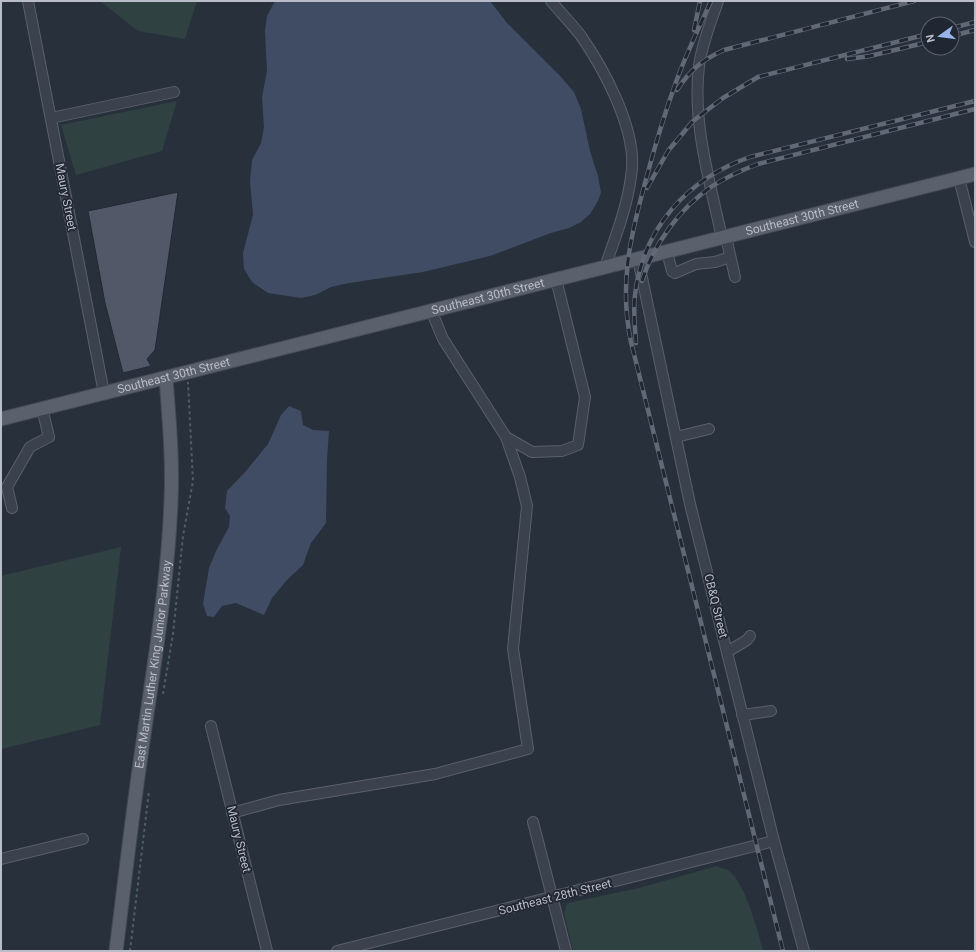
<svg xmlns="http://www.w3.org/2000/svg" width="976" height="952" font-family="Roboto,sans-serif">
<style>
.green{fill:#304142}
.water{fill:#404c63}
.building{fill:#525867;stroke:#232934}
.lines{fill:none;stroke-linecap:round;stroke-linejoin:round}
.minor-casing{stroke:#5a606a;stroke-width:12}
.major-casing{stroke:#454b56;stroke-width:15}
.path{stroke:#4f5e60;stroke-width:2;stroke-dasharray:3 3;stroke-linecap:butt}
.minor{stroke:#3c424d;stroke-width:10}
.major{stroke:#5a616c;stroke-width:13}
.rail-casing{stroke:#626976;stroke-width:4.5}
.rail{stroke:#212732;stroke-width:3;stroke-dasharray:9;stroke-linecap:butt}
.labels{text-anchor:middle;stroke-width:3.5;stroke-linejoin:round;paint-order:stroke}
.street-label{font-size:12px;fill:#b8bdc7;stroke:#212732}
</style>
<rect width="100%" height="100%" fill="#28303c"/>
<path class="green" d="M100,1H197L185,39L138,31Z
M177,101L162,151L76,175L61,125Z
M121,547L100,725L1,749V576Z
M717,866C720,868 726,868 729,871C745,882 758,932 763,951H573L564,913L567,903L639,888Z"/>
<path class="water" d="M275,1H490L507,23L561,77L574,92L581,109L590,151L598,176L601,192L598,201L590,214L581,222L569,228L551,233L490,256L423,272L349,283L331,287L315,295L301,298L268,293L252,282L244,269L243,253L253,215L250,181L252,160L261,143L264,127L262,97L267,71L265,31L267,16Z
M289,406L301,411L303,425L313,430L329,431L327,459L326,523L311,543L303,565L287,580L272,598L264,615L236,603L222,606L214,617L207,616L203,604L209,568L217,549L229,527L230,516L225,508L227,491L246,471L268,444L281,415Z"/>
<path class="building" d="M178,192L155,350L147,359L151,366L123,373L105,303L88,211Z"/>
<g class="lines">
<defs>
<path id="minor" d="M28,1L104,393
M551,1C561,13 572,24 581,36C604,69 635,127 632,168C629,203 616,235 605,267
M718,1C711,22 702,43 699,66C692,123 710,182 722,238
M51,118L174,92
M959,178L975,242
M726,237L735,277
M667,252L672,271L675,273L696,264L715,262L730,257
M638,259L690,504L774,841L804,951
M431,310L443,339L506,437L532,452L562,451L578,445L585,397L556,279
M676,437L709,429
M12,508L7,487L30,447L49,437L42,408
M727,652L747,640L750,636
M742,715L771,711
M211,726L267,951
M232,813L279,800L435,774L528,749L513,649L527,506L520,477L506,437
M533,822L566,951
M1,859L83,839
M337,951L774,841"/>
<g id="major">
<path id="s1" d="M1,419L975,174"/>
<path id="s2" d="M116,951C125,879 133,807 144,735C155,658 168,580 171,501C173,460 169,419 166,378"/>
</g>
</defs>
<use href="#minor" class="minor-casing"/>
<use href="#major" class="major-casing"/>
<path class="path" d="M163,694L173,634L183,536L193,481L188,382
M130,951L149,791"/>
<use href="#minor" class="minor"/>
<use href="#major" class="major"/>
<defs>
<path id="rail" d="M711,1C699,28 686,54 676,82C664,115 654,149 645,183C630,238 619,285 631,342L783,951
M952,28L975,22
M694,30L700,1
M952,36L975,30
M847,59L870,56L928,42
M677,90C690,70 702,60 724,50L914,1
M647,188L668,151L693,121L723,98L758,77L928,34
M642,281C654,244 679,209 711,187C726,177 742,170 758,164L975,109
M636,343C635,327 633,311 635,295C643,228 687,179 750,157L975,101"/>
</defs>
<use href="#rail" class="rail-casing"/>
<use href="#rail" class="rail"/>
</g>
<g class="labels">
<g class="street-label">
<text transform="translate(66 197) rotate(79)" y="4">Maury Street</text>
<text dy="4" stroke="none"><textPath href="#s1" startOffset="826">Southeast 30th Street</textPath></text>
<text dy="4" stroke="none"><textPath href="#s1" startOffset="502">Southeast 30th Street</textPath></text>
<text dy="4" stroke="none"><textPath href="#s1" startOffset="178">Southeast 30th Street</textPath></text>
<text transform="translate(716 606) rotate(76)" y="4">CB&amp;Q Street</text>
<text dy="4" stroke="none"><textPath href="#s2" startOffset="289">East Martin Luther King Junior Parkway</textPath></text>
<text transform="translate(239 839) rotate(76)" y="4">Maury Street</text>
<text transform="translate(555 897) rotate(-14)" y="4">Southeast 28th Street</text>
</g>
</g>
<rect width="976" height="952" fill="none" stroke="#b8bdc7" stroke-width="4"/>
<g transform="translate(940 36) rotate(256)"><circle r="19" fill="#212732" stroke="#5d636e"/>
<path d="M0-3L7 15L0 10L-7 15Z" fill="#99b4eb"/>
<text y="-6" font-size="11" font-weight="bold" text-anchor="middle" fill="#b8bdc7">N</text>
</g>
</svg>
